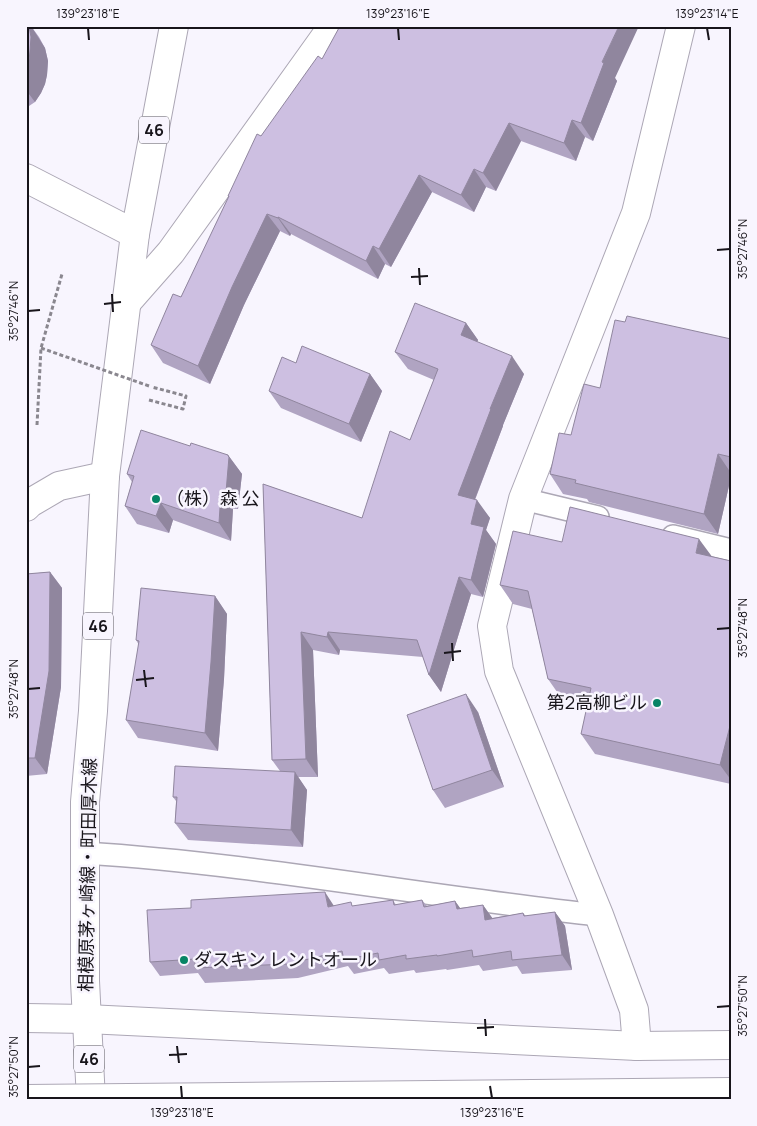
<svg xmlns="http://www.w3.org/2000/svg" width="757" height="1126" font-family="Manrope,'Noto Sans JP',sans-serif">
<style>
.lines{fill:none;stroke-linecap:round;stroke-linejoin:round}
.lane-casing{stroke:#aca7b5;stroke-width:24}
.street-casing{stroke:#aca7b5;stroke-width:30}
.secondary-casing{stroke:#aca7b5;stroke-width:30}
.primary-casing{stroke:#aca7b5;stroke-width:30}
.highway-casing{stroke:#aca7b5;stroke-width:30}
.path{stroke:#8a878f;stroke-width:3;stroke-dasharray:4 2.5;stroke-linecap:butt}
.lane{stroke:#fff;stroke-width:21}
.street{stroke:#fff;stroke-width:28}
.secondary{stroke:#fff;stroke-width:28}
.primary{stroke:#fff;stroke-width:28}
.highway{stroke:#fff;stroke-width:28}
.highway-bridge-casing{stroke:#aca7b5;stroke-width:30;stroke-linecap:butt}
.path-bridge{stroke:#8a878f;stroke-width:3;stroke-dasharray:4 2.5;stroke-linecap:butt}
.highway-bridge{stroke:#fff;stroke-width:28}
.wall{fill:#b0a4c2}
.shaded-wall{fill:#90869e}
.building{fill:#cdbfe1;stroke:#90869e}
.ticks{fill:none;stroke:#18151b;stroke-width:2}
.poi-dot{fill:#078465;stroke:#f8f5fe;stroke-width:2}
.labels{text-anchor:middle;stroke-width:5;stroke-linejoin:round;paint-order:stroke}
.shield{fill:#f8f5fe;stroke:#5b585f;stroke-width:1}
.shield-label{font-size:16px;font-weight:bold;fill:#18151b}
.poi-label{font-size:18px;fill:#18151b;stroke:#f8f5fe;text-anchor:start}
.street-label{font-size:18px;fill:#18151b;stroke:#f8f5fe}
.neatline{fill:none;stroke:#18151b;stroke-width:2}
.ticks-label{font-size:12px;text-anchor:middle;fill:#18151b}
</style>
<rect width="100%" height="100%" fill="#f8f5fe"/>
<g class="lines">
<defs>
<path id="lane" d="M523,499L598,517
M673,536L731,550
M85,853C258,864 428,897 599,915"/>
<path id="street" d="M127,302L171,252L333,26
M26,507L30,503L59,486L105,476
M637,1046L634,1010L599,915L499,671L492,626L523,499L636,213L681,26"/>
<path id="secondary" d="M26,178L135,234"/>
<path id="primary" d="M91,1100L85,981V802L93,711L105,476L135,234L174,26"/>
<path id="highway" d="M26,1018L87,1019L637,1046L731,1045"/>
</defs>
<use href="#lane" class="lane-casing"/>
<use href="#street" class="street-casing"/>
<use href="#secondary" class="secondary-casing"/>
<use href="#primary" class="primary-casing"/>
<use href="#highway" class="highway-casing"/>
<path class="path" d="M149,400L183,409L186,396L152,387
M37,425L41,348L62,274"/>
<use href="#lane" class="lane"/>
<use href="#street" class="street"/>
<use href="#secondary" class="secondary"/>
<use href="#primary" class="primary"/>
<use href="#highway" class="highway"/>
<defs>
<path id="highway-bridge" d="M26,1099L731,1092"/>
</defs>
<use href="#highway-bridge" class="highway-bridge-casing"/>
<path class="path-bridge" d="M41,348L149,386"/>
<use href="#highway-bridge" class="highway-bridge"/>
</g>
<path class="wall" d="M26,26H31L39,37L45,48L48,61L47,75L45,84L41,93L35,102L26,108Z
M322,59L615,78L617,81L593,141L585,137L576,161L521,141L496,191L486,187L474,212L432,192L391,267L385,264L378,279L291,234L290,236L280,231L244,305L210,384L163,363L151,345L181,297L229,197L228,196L261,136Z
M466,323L478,340L477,342L524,374L503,425V426L475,500L490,518L486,530L496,544L483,597L471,594L441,692L429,675L423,657L340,650L339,655L313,650L318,777H298L307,790L303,847L188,840L175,823L176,801L173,797L280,771L272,760L263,484L362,518L410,440L434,380L408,369L395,352Z
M731,339V477L718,534L589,502L587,499L563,494L550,474L571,435L600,388Z
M296,363L370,374L382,391L361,442L281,408L269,391Z
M190,446L228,455L242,474L238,509H233L231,541L173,520L169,533L137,524L125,506L132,482L127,474Z
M562,542L711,557L731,561V784L595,754L581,734L588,704L562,699L548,679L532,609L513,604L500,585Z
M50,572L62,588L61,687L47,774L26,776V574Z
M215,596L227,614L224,679L218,751L138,738L126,720L139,645L136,640Z
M478,712L504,787L445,808L433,790Z
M393,900L396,905L422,900L427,906L455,901L460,908L483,905L492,918L523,913L526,916L555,912L565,926L572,970L522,974L517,966L483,971L479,965L447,970L446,969L416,973L414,970L389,974L384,968L354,974L348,966L298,978L205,983L198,973L160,976L150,962L354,906Z"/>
<path class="shaded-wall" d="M29,26H31L45,48L48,61L47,75L45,84L41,93L35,102L26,90V65Z
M619,26H639L615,78L617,81L593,141L581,123L602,62Z
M572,120L585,137L576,161L564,143Z
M509,123L521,141L496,191L483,173Z
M474,169L486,187L474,212L461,195Z
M419,175L432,192L391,267L379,249Z
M267,214L280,231L244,305L210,384L198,366L232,287Z
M278,217L291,234L290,236L278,218Z
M373,246L385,264L378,279L366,261Z
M466,323L478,340L473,353L461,335Z
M512,356L524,374L503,425V426L470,512L458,495L490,409Z
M370,374L382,391L361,442L349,424Z
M718,454L731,473V477L718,534L704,514Z
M228,455L242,474L238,509L226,492Z
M221,492L233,509L231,541L219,523Z
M477,500L490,518L486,530L496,544L483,597L471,580V524Z
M161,503L173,520L169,533L156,516Z
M699,539L713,558L696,553Z
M50,572L62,588L61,687L47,774L35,758Z
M459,577L471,594L441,692L429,675Z
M215,596L227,614L224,679L218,751L205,733Z
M301,632L313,650L318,777L306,759Z
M328,632L340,650L339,655L327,637Z
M466,694L478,712L504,787L492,770Z
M731,722V780L720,765Z
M295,772L307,790L303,847L291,830Z
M325,892L334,906L328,907Z
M455,901L465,915L457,909Z
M483,905L493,919L485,920Z
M555,912L565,926L572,970L562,955Z"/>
<path class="building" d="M26,26H29L31,37L30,51L29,60L26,65Z
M340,26H619L602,62L604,63L581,123L572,120L564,143L509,123L483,173L474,169L461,195L419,175L379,249L373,246L366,261L278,217V218L267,214L232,287L198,366L151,345L173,294L181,297L229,196H228L257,134L261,136L318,56L322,59Z
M415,303L466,323L461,335L512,356L490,409H491L458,495L477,500L471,524L484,527L471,580L459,577L429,675L417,640L328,632L327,637L301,632L306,759L272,760L263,484L362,518L390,431L410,440L438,369L395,352Z
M627,316L731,339V457L718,454L704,514L575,483L576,480L550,474L559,433L571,435L584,384L600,388L615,320L625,322Z
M302,346L370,374L349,424L269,391L282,357L296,363Z
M141,430L190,446L191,443L228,455V456L229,457L226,492H221L219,523L161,503L156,516L125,506L134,476L127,474Z
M570,507L699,539L696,553L731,561V722L720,765L581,734L591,688L548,679L528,591L500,585L513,531L562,542Z
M50,572L49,671L35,758H26V574Z
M141,588L215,596L211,662L205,733L126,720L139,641L136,640Z
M466,694L492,770L433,790L407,715Z
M175,766L295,772L291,830L175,823L177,797H173Z
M325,892L328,907L351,902L352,906L393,900L394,905L422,900L424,907L455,901L457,909L483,905L485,920L523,913L524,916L555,912L562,955L512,960L511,951L473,957L472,950L437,956V955L406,959V955L379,960L378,953L344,960L342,951L288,964L195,968V959L150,962L147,910L191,908V900Z"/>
<path class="ticks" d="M88,28L89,40M398,28L399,40M707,28L709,40M717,250L730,249M419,268L420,285M411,277L428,276M112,294L113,312M104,304L121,302M28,311L40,310M717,629L730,628M452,643L453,661M444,653L461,651M144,670L146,687M136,680L154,678M28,689L40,688M717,1007L730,1006M485,1019L486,1036M477,1028L494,1027M177,1046L179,1063M169,1055L187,1054M28,1067L40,1066M181,1086L182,1098M490,1086L492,1098"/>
<g class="poi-dot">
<circle cx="156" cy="499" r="5"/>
<circle cx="657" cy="703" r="5"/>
<circle cx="184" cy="960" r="5"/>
</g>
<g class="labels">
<g class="shield">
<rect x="139" y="116.5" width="30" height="27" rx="4"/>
<rect x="83" y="612.5" width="30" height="27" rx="4"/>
<rect x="74" y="1045.5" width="30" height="27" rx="4"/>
</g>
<g class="shield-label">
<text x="154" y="136">46</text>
<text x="98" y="632">46</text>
<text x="89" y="1065">46</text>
</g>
<g class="poi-label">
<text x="166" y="505">（株）森 公</text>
<text x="647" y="709" text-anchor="end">第2高柳ビル</text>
<text x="194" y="966">ダスキン レントオール</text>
</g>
<g class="street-label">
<text transform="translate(88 875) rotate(-89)" y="6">相模原茅ヶ崎線・町田厚木線</text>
</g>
</g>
<rect width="757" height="1126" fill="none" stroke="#f8f5fe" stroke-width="55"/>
<rect x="28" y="28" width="702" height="1070" class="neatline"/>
<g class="ticks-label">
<text x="88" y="18">139°23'18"E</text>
<text x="398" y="18">139°23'16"E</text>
<text x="707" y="18">139°23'14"E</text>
<text transform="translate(743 249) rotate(-90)" y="4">35°27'46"N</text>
<text transform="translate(14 311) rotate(-90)" y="4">35°27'46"N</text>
<text transform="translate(743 628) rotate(-90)" y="4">35°27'48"N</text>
<text transform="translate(14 689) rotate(-90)" y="4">35°27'48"N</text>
<text transform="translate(743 1006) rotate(-90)" y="4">35°27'50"N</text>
<text transform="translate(14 1067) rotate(-90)" y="4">35°27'50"N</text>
<text x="182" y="1117">139°23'18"E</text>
<text x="492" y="1117">139°23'16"E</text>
</g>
</svg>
